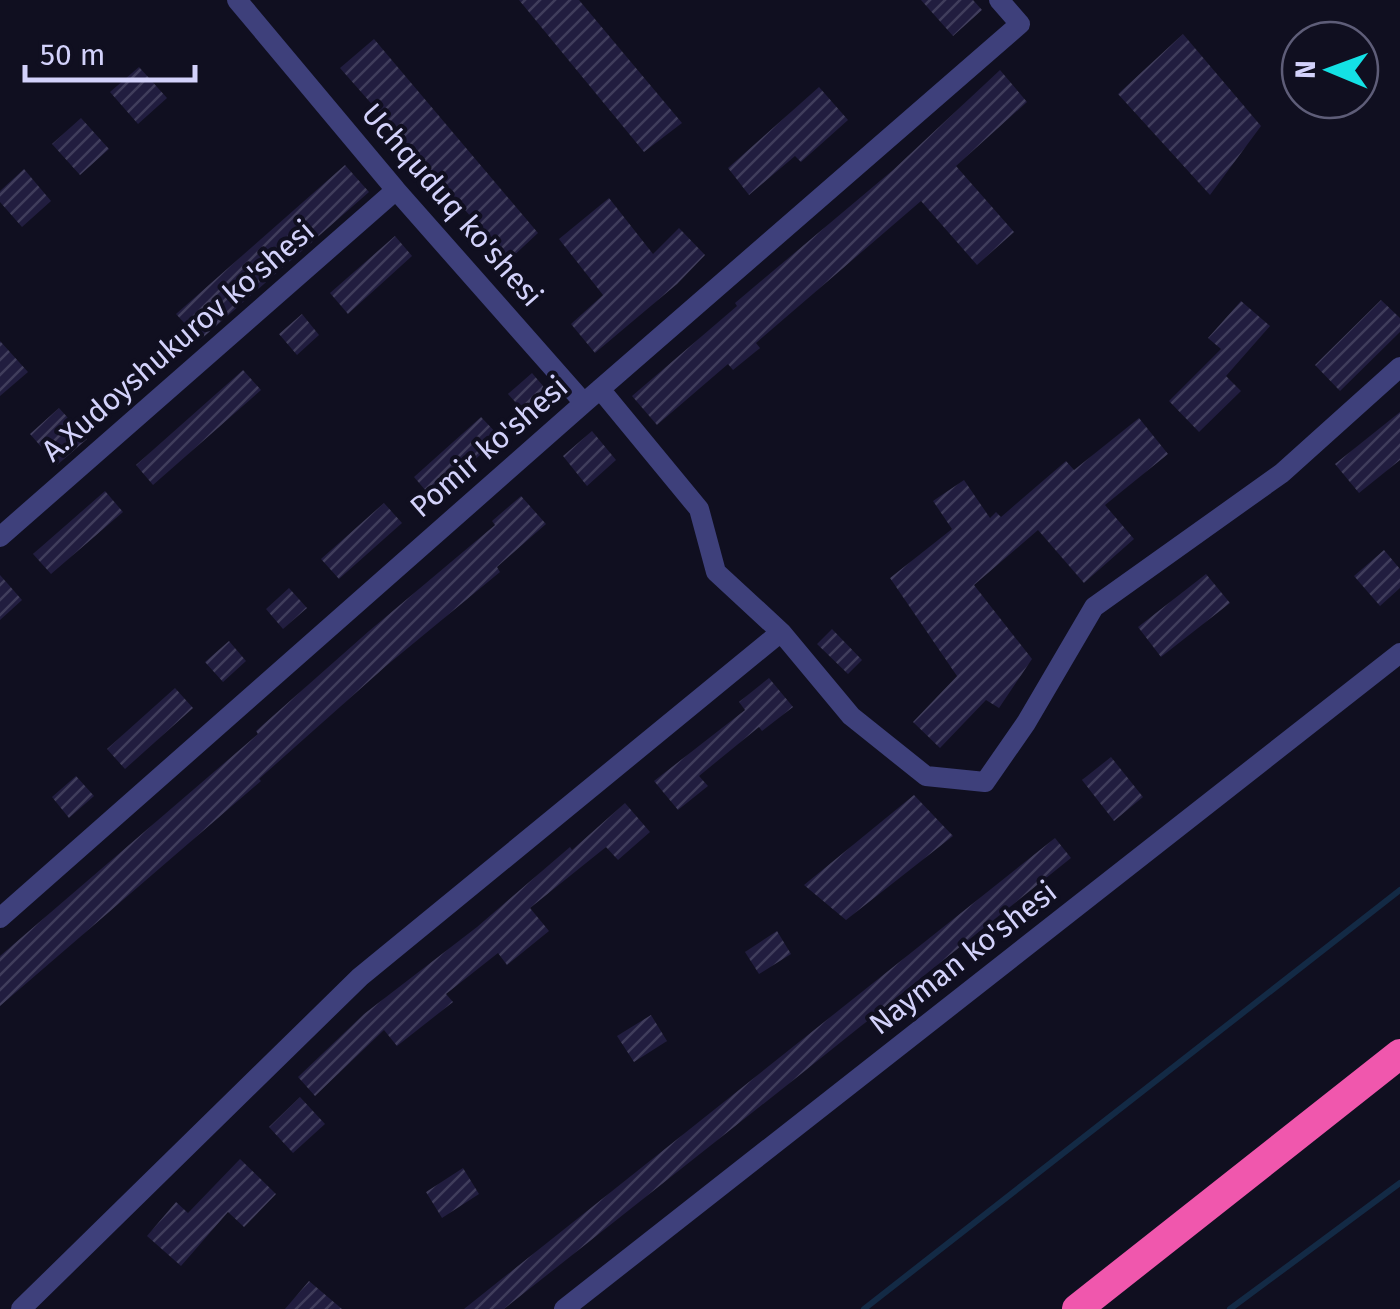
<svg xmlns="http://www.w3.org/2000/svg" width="1400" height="1309" font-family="'Fira Sans',sans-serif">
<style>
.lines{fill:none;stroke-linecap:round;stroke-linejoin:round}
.stream{stroke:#132a45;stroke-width:6}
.building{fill:url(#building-hatch)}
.street{stroke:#3e407b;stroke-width:20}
.highway{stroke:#f057ad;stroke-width:30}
.labels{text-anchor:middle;stroke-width:8;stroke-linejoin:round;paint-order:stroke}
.street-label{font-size:30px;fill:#d3d2fb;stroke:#100f20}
</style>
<defs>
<pattern id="building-hatch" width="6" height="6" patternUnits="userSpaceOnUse" patternTransform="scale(2.5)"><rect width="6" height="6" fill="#211d3f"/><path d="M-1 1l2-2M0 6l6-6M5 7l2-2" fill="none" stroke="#403d5c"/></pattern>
</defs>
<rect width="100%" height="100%" fill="#100f20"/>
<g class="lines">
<path class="stream" d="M864,1309L1400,890
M1230,1309L1400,1183"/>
</g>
<path class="building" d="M519,0H579L682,123L644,152Z
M921,0H973L982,10L953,36Z
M1183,34L1261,126L1210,195L1118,94Z
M374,39L538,233L509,260L340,68Z
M139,67L167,98L138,124L110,92Z
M1000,70L1027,102L956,166L1014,232L977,265L921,201L756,343L760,348L733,370L728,364L657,425L632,396L737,306L735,303L893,170Z
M819,87L848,120L801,162L795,156L749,195L728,168Z
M81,118L109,149L80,175L52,144Z
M345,165L369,192L200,340L176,314Z
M24,169L51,201L22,227L0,202V191Z
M609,198L653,254L679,228L705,255L677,284L595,353L571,324L603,295L559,239Z
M395,236L412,256L348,314L330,293Z
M1381,300L1400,318V332L1340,391L1315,365Z
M1241,301L1270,326L1226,376L1241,391L1199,432L1169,401L1221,349L1208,338Z
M302,314L319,335L297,355L279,334Z
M0,341L28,372L0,396Z
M243,370L261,390L153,485L136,465Z
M532,373L549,393L526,414L508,394Z
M59,408L87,439L57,465L30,434Z
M1400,412V460L1359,493L1335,464Z
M481,417L500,437L432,498L414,477Z
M1139,418L1168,454L1105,505L1134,539L1084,583L1038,530L974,585L1032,659L999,708L986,700L940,748L913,722L957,676L890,578L952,529L933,501L964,480L990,518L996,512L1001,517L1066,461L1074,470Z
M592,431L616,460L587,486L563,456Z
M105,491L123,512L51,574L33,554Z
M521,496L546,524L497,567L500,572L386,666L259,779L261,781L0,1006V956L258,734L256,731L369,631L495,525L492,521Z
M384,503L402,523L339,579L321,559Z
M1384,550L1400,569V588L1380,606L1354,576Z
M1206,574L1230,603L1161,657L1138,627Z
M0,575L22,600L0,620Z
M289,588L307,608L283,629L266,609Z
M832,629L862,660L848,674L817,644Z
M229,641L246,661L223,682L205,662Z
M769,678L793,707L762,731L759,727L699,776L708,786L678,810L654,781L745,710L739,702Z
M175,688L193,708L125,769L107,749Z
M1111,757L1143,797L1114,821L1082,780Z
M76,776L94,796L69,818L52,797Z
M914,795L953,836L846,920L804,885Z
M625,803L650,832L618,860L606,847L530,908L549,931L507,965L498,953L446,994L453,1002L397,1046L384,1030L315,1096L298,1077L364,1014L477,927L570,847L572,850Z
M1055,838L1071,858L791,1082L504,1309H464Z
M777,931L791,954L759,974L745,952Z
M651,1015L667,1041L634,1062L617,1036Z
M300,1097L325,1124L293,1153L269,1127Z
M240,1159L276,1194L244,1227L228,1212L181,1266L147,1236L176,1202L188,1213Z
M463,1168L479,1194L442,1218L426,1192Z
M309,1281L342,1309H285Z"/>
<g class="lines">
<path class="street" d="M237,0L396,190L584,403
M600,389L699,509L716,572L781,632L851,716L926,776L985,782L1026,723L1094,607L1282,473L1400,367
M0,537L396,190
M0,918L584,403L1020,24L999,0
M21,1309L360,977L781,632
M564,1309L1400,653"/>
<path class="highway" d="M1077,1309L1400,1054"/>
</g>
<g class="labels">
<g class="street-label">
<text transform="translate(452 205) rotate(49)" y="10">Uchquduq ko'shesi</text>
<text transform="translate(178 341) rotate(-41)" y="10">A.Xudoyshukurov ko'shesi</text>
<text transform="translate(489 447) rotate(-41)" y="10">Pomir ko'shesi</text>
<text transform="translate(963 958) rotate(-38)" y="10">Nayman ko'shesi</text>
</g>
</g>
<g transform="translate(1330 70) rotate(271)"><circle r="48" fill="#100f20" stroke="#5e5d78" stroke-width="2.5"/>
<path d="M0-8L18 38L0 25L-18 38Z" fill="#14e1e5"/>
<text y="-15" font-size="28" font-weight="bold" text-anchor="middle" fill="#d3d2fb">N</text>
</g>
<path d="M25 65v15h170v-15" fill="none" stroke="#d3d2fb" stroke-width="5"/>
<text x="40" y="65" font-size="30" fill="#d3d2fb" stroke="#100f20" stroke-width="8" paint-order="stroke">50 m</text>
</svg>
